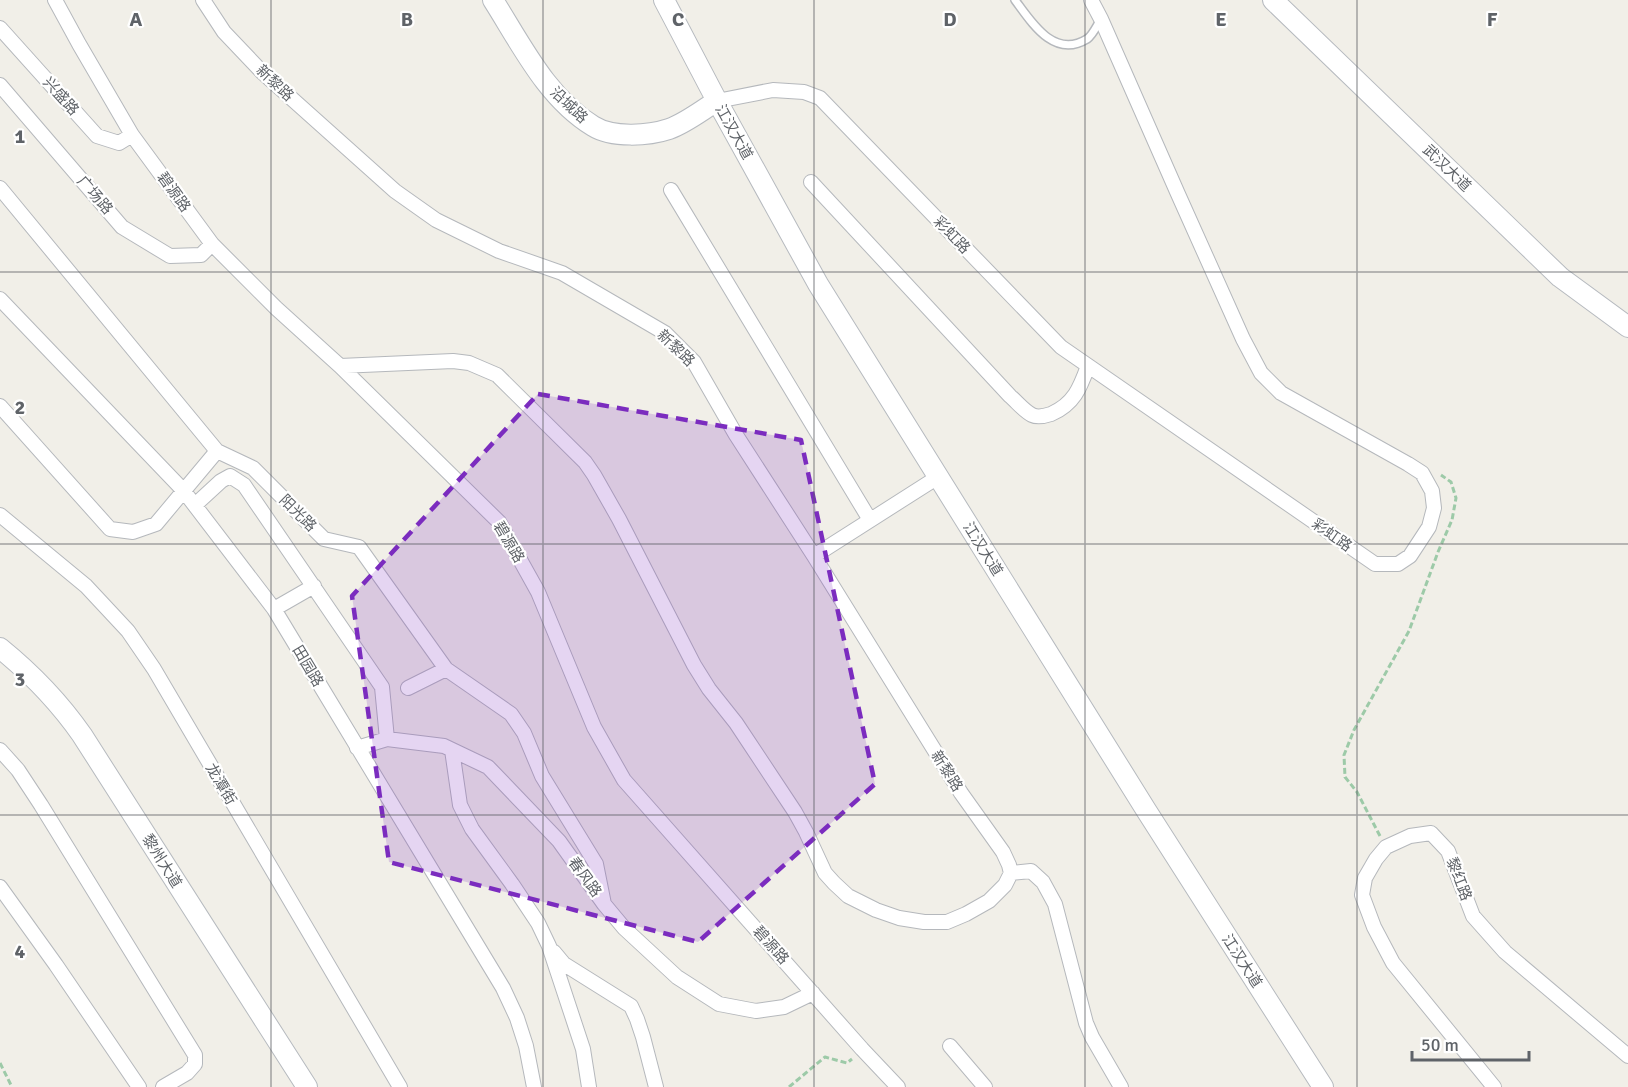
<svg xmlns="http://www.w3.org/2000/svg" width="1628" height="1087" font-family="Signika,'Noto Sans SC',sans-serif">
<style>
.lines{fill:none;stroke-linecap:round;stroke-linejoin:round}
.lane-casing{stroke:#b5b8bc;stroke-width:10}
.street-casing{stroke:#b5b8bc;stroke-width:16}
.secondary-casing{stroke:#b6babf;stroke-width:22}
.path{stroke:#9dcaa8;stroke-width:3;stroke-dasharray:6 3;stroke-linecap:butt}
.lane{stroke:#fff;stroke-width:7}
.street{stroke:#fff;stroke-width:14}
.secondary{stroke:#fff;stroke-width:20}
.marked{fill:#7b2cbf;fill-opacity:0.2;stroke:#7b2cbf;stroke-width:4.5;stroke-dasharray:12 8;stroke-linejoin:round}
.grid{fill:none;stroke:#5f6368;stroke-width:1.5;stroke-opacity:0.55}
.labels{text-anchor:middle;stroke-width:4.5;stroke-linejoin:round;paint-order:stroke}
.street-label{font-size:15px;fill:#5f6368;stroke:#fff}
.grid-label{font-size:20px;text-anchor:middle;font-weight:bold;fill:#5f6368;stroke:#fff;stroke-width:4.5;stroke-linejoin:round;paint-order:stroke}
</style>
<rect width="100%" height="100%" fill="#f1efe8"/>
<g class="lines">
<defs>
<path id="lane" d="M1015,0C1032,23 1054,59 1087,39C1093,35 1097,25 1101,19"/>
<path id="street" d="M55,0L79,44L132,135L212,244L276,308L340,366L499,522L538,592L594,727L624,780L862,1049L898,1087
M203,0L224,32L262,72L395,191L436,220L499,251L562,273L665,333L694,362L736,435L814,556L961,793L1003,852L1009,865L1011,873L1005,885L989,901L966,914L947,922H924L899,918L876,910L848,896L834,883L825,873L806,832L795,812L736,723L709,689L694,665L619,519L594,475L585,462L497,375L469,363L453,361L340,366
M0,28L97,136L119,143L132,135
M0,85L122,227L170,256L201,255L212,244
M717,101L773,90L804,92L820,98L1061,347L1375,564H1398L1410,556L1429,527L1434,508L1432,491L1422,473L1408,464L1281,393L1261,373L1243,339L1178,194L1101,19L1091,0
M811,182L1010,396C1017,402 1024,411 1032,415C1038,418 1045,416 1051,414C1074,404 1080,388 1088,366
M0,188L217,451L253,468L324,539L359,547L446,669L511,714L524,733L542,776L596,864L604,904
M671,190L870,520
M0,299L183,490L274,609L503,988L517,1018L526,1046L534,1087
M0,406L110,529L133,532L156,524L217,451
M195,505L221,481L230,476L244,485L382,687L387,739
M0,515L86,586L128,631L154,669L400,1087
M814,556L938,477
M274,609L314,586
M408,688L446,669
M357,748L387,739L444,746L488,767L559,841L604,904L624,928L677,977L719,1004L756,1011L784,1007L813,993
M0,750L18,770L41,805L195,1055V1064L187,1073L163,1087
M452,750L460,805L472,829L512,884L538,923L549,946L583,1049L589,1087
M1011,873L1031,871L1043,882L1055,904L1086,1023L1092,1037L1121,1087
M0,887L56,965L139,1087
M554,952L564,964L631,1006L637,1019L643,1037L656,1087
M950,1046L985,1087
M1494,1087L1393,963L1374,927L1362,895L1365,878L1376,859L1386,847L1410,836L1431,833L1448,851L1473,916L1505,952L1628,1056"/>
<path id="secondary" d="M493,0C521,44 547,98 593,126C612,138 648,136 669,129C686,123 702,110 717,101
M664,0L717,101L818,284L1146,810L1323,1087
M1273,0L1560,277L1628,327
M0,648C32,674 59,702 82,735L307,1087"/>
</defs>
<use href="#lane" class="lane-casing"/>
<use href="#street" class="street-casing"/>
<use href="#secondary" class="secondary-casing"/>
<path class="path" d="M1380,836L1357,792L1345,777L1344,755L1354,730L1409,631L1438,552L1452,520L1456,498L1451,482L1441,475
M0,1063L12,1087
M789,1087L825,1057L847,1063L852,1059"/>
<use href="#lane" class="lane"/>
<use href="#street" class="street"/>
<use href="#secondary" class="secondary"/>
</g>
<path class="marked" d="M538,394L801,440L875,784L698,942L389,862L352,596Z"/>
<path class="grid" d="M271,0V1087M543,0V1087M814,0V1087M1085,0V1087M1357,0V1087M0,272H1628M0,544H1628M0,815H1628"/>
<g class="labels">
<g class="street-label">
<text transform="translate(275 83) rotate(43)" y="5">新黎路</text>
<text transform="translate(61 96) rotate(48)" y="5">兴盛路</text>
<text transform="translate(569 105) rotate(43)" y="5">沿城路</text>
<text transform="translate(734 132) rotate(61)" y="5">江汉大道</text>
<text transform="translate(1447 168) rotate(44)" y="5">武汉大道</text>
<text transform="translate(174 192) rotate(54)" y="5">碧源路</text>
<text transform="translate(95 195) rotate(49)" y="5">广场路</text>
<text transform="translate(952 235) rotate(46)" y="5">彩虹路</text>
<text transform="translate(676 348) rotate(44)" y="5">新黎路</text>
<text transform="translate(298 513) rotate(45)" y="5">阳光路</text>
<text transform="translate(1332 535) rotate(35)" y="5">彩虹路</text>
<text transform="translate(509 542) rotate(59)" y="5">碧源路</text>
<text transform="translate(983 549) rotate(58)" y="5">江汉大道</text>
<text transform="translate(308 666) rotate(59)" y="5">田园路</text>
<text transform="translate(947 771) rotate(58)" y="5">新黎路</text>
<text transform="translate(221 784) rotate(59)" y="5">龙潭街</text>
<text transform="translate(162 861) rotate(58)" y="5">黎州大道</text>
<text transform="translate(585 877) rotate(54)" y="5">春风路</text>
<text transform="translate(1459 879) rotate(69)" y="5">黎红路</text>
<text transform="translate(771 945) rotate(48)" y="5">碧源路</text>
<text transform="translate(1242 961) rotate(57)" y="5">江汉大道</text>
</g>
</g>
<g class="grid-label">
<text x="136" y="26">A</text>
<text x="407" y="26">B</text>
<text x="678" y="26">C</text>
<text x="950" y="26">D</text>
<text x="1221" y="26">E</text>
<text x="1492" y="26">F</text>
<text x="20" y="143">1</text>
<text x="20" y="414">2</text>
<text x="20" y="686">3</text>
<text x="20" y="958">4</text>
</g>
<path d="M1412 1051v9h117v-9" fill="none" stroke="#5f6368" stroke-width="3"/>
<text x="1421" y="1051" font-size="18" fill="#5f6368" stroke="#ffffff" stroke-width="4.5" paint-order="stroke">50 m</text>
</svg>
